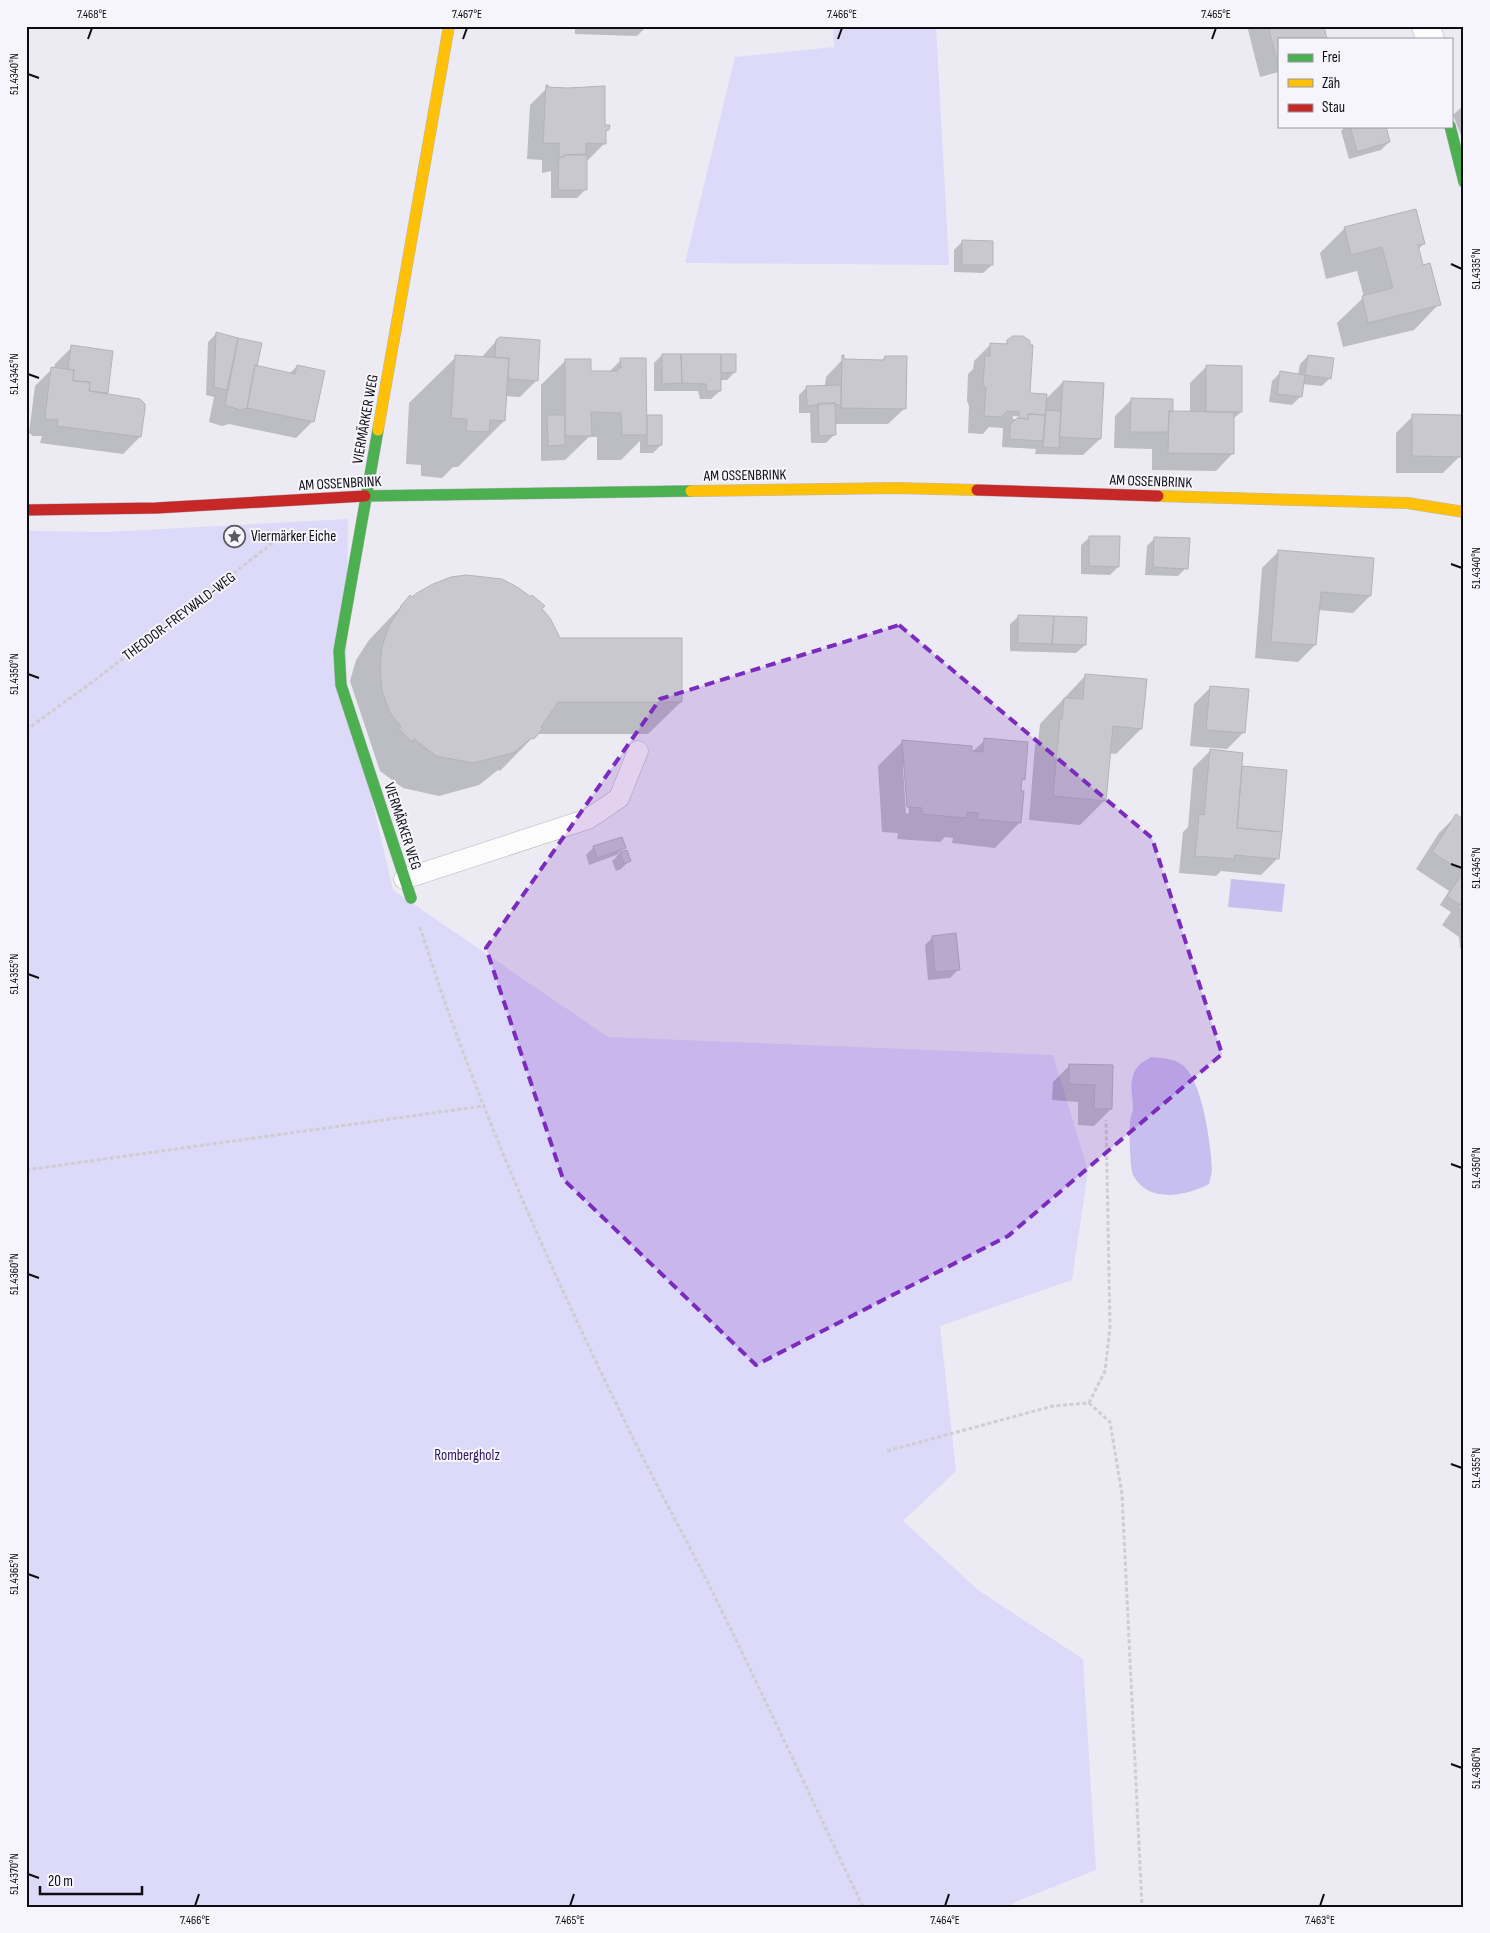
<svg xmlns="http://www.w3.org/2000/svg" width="1490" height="1933" font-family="'Sofia Sans Condensed',sans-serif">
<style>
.green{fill:#ddd9f8}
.water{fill:#c7c0ef}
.shadow{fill:#0003;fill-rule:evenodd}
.building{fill:#c9c8d0;stroke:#b4b3ba}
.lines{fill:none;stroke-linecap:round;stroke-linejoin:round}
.lane-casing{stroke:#b7b6be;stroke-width:21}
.street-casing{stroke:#b7b6be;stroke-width:29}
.fast-casing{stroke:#b7b6be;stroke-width:12}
.slow-casing{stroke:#b7b6be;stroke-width:12}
.jam-casing{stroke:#b7b6be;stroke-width:12}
.path{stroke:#cecdd0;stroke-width:3;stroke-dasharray:4 2.5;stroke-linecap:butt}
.lane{stroke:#fcfcfd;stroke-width:20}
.street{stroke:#fcfcfd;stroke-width:28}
.fast{stroke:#4caf50;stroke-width:11}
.slow{stroke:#ffc107;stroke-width:11}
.jam{stroke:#c62828;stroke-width:11}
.marked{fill:#7b2cbf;fill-opacity:0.2;stroke:#7b2cbf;stroke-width:4;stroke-dasharray:10 6;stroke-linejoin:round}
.ticks{fill:none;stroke:#0c0c11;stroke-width:2}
.labels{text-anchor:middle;stroke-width:4;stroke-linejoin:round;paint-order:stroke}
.street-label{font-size:15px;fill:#0c0c11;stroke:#f6f5fd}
.poi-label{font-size:15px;fill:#0c0c11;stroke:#f6f5fd;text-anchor:start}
.park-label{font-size:15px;fill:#2e1860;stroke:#f6f5fd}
.neatline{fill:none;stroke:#0c0c11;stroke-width:2}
.ticks-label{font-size:12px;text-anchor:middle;fill:#0c0c11}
</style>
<rect width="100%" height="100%" fill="#ecebf4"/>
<path class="green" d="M833,26H936L949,265L685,263L735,57L834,47Z
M348,519L346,689L393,890L608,1037L1053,1055L1088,1171L1072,1280L940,1326L956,1471L903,1521L978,1590L1083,1659L1096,1870L1013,1903L1010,1907H26V531L105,532Z"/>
<path class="water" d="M1231,879L1285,884L1282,912L1228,907Z
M1151,1057C1161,1058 1173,1058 1181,1064C1202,1077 1211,1144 1212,1169C1212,1174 1210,1179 1209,1184C1186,1196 1148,1204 1133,1175C1130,1168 1129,1131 1130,1122C1130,1118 1132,1114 1133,1110C1133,1096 1128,1082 1136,1069C1140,1063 1145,1061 1151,1057Z"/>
<path class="shadow" d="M575,26H647L637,36L575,34Z
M1247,26H1323L1279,39V72L1260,77Z
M1464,45V57L1461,47Z
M546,89L608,130L605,133V143L588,160H585V190L577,198H551V171L542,173V160L527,159L530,105Z
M1464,105V143L1453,115Z
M1346,126H1385L1389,142L1381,150L1349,159L1341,131Z
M1345,228L1424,243L1418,250L1422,267L1439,304L1414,330L1343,347L1337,323L1364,297L1357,271L1326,279L1320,253Z
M963,241L992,265L983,273L954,272V250Z
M216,334L261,344L256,367L289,374L297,366L313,421L296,438L229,424L222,426L209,422L214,397L206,395L208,342Z
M498,339L537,380L520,397L505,396L504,421L458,467H453L442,478L421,476V465L406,464L409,403L456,357L481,358Z
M1008,341L1029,394L1045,400L1063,382L1100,439L1083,455L1035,454L1036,449L1002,447L1003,428L989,427L983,434L968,433L969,406L967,401L968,374L973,369L974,361L990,345L1003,346ZM1013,416L1026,417L1024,420L1013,419Z
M72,347L112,352L106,394L140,437L123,454L40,443L42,436H33L29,433L35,386L52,369H54L55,364Z
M662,355L735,372L727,380H720V391L711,399H700L698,391H654V363Z
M1308,356L1330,378L1322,386L1302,384L1300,397L1292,405L1269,402L1272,381L1280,373L1298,375L1300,364Z
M885,357L905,408L888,424H834L835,434L826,443H811L810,413H799V395L807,387H825L826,377L842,360L881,361Z
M566,360L590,372H609L621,360L646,418L648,416L661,445L653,453H640V441L621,460H597V437H589L565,460L541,461V385Z
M1207,366L1241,412L1233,419L1232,454L1216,471L1152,470V449L1114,448L1115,416L1132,399L1172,400V413H1190V383Z
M1413,416L1460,456L1443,473H1396V433Z
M1090,537L1118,567L1110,575L1081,574V545Z
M1155,538L1186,568L1178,576L1145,575L1147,546Z
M1279,551L1370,596L1353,613L1318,610L1315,645L1298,662L1255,658L1262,568Z
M410,597L540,609L559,639L681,702L648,734H536L500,771L498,770L479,785L439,796L403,788L380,771L350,681L356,660L369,640Z
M1019,616L1085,645L1076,653L1010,651V624Z
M1086,675L1141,729L1116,754L1109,753L1105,800L1080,825L1029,820L1035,745L1038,743L1040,724Z
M1211,687L1244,732L1227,749L1190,746L1194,704Z
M985,740L1024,779L1021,782L1020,822L995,848L952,843L953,838L945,837L940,842L897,839L898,833L882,832L878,766L903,741L970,754ZM903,767H905L909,813L906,814Z
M1210,751L1241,767L1286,771L1278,858L1261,875L1221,871L1216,876L1179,873L1183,832L1188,827L1193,768Z
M1456,816L1464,821V950L1460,948L1459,937L1442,925L1451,912L1440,905L1449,891L1416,869L1439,833Z
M594,847H624L617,854L626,851L629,861L621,869L616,871L612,861L619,854L589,865L586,855Z
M933,937L958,970L950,978L928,980L925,945Z
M1070,1065L1112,1067L1111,1109L1094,1126L1078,1125V1102L1052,1100L1053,1082Z"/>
<path class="building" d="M1268,26H1324L1327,39H1279V61H1277Z
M546,85H548V87L568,88L605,86V125H610L609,130H606V144L586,143V154L564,155V157H559V143H545V145H543Z
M1350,126H1386L1390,142L1357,152Z
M564,155H587V190H558L559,157H564Z
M1416,209L1425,244L1418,245L1423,265L1430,263L1441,305L1368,323L1362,296L1393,288L1382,247L1351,255L1344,227Z
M962,240L993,241V265H962Z
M216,332L238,338L227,390L214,387Z
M1013,336H1023L1030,341V345H1033L1030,393L1047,394L1045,415L1028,414V419L1019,418V412L1007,411L1001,417L984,416L986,389L983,384L985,356H990V343L1007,344V340Z
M500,337L540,340L538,381L508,379L509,358H495L496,340Z
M238,338L262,343L257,366L255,365L247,408L240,410L225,405Z
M71,345L113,351L108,393L89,391L90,382L73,381L74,370L68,369Z
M662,354H681L682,383L662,384Z
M681,354H721V391H707L706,384L682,383Z
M721,354H736V372L721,373Z
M455,355L509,358L505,421L490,420L489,432L466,431L467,419L451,418Z
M842,355H844V359L884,360L885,356H907L906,409L841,408Z
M1308,355L1334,358L1331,379L1305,375Z
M620,358H646L647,435H622L621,413L591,412L592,436H565V359H591V371H618V368H621Z
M255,365L295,374L297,365L325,371L314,422L247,408Z
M1206,365L1242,366V412H1206Z
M51,367L74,370L73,381L90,382L89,391L140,399L145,404V409L141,437L57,426L58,419L50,420L46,419L45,416Z
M1280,371L1305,375L1302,397L1277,394Z
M1063,381L1104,383L1101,439L1059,437Z
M841,385V405H835V403L807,406L806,386Z
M1131,398L1173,399V412L1169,411L1168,432H1130Z
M818,403H835L836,435L819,436Z
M1046,410L1061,411L1059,448L1043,447Z
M1169,411L1234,412V454L1168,453Z
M1028,414L1045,415L1043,441L1010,439V425L1017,418L1028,419Z
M1412,414L1462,415V457L1412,456Z
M547,415H565V445L548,446Z
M647,415H662V445L647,446Z
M1089,536H1120L1119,567L1089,566Z
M1154,537L1190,538L1188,569L1153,567Z
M1278,550L1374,558L1371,596L1321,592L1316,645L1271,642Z
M466,575L502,579L517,587L531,597L532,595L545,606L542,609L550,618L560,638H682V702H558L541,727L543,728L534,739L532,738L513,753L473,763L436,756L414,739L412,742L399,729L401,727L390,713L382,691L380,668L382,647L389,626L401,607H400L410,595L412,597L417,593L433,584L451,577Z
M1018,615L1054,616L1052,644L1018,643Z
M1054,616L1087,617L1086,645L1052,644Z
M1085,674L1147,679L1142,729L1113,726L1106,801L1053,796L1060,719H1062L1064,698L1083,699Z
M1210,686L1249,689L1245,733L1206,730Z
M984,738L1028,742L1025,780L1022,779L1021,791H1024L1021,823L977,819L978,813L967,812L966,818L922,814V808L907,807L902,740L972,746V751L983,752Z
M1210,749L1243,753L1237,828L1282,832L1279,859L1235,855L1234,859L1195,856L1199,814L1204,815Z
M1242,766L1287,770L1282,832L1237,828Z
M1456,814L1464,820V873L1432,852Z
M622,837L626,848L597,858L593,846Z
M627,850L631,861L624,864L620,852Z
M1463,873L1464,899L1460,905L1447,896Z
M1464,899V912L1458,908Z
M956,933L960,970L935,972L932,936Z
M1069,1064L1113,1065L1112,1109H1094L1095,1085L1069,1084Z"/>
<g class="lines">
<defs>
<path id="lane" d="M404,879L588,819L619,798L638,751"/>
<path id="street" d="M1426,26L1430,39"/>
<path id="fast" d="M1450,126L1464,182
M378,430L339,651L341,685L411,898
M365,496L691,491"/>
<path id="slow" d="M378,430L449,26
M691,491L895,488L977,490
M1158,496L1407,503L1464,512"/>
<path id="jam" d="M977,490L1158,496
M26,510L156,508L365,496"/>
</defs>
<use href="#lane" class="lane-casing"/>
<use href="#street" class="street-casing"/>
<use href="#fast" class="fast-casing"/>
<use href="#slow" class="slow-casing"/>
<use href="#jam" class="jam-casing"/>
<path class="path" d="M26,730L91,683L287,532
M420,927C475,1102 551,1271 632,1436C659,1491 689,1544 716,1599C766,1701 814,1804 863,1907
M26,1170L483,1106
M1089,1403L1105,1371L1110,1327L1106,1120
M887,1451L1053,1406L1089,1403L1110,1422L1122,1494L1142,1907"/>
<use href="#lane" class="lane"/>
<use href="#street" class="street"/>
<use href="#fast" class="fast"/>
<use href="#slow" class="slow"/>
<use href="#jam" class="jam"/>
</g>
<path class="marked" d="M899,625L1152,838L1222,1054L1008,1236L756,1365L563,1179L486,948L660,699Z"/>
<path class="ticks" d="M88,39L92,28M463,39L467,28M838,39L842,28M1212,39L1216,28M28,74L39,78M1451,264L1462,269M28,374L39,378M1451,564L1462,568M28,674L39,678M1451,864L1462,868M28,974L39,978M1451,1164L1462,1168M28,1274L39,1278M1451,1464L1462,1468M28,1574L39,1578M1451,1764L1462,1768M28,1874L39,1878M195,1906L199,1894M570,1906L574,1894M945,1906L949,1894M1320,1906L1324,1894"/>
<defs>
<symbol id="sight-ring" viewBox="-11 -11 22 22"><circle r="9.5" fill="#f6f5fd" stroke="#5a5a60" stroke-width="1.5"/><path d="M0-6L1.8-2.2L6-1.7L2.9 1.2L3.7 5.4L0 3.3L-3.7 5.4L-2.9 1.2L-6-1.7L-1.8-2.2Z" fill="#5a5a60"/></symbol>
</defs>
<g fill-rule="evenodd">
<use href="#sight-ring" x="222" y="524" width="25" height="25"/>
</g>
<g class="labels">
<g class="street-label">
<text transform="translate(365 419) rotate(-80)" y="5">VIERMÄRKER WEG</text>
<text transform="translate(745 475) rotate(-1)" y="5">AM OSSENBRINK</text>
<text transform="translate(1151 481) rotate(2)" y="5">AM OSSENBRINK</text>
<text transform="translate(340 483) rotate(-3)" y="5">AM OSSENBRINK</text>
<text transform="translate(179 616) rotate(-37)" y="5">THEODOR-FREYWALD-WEG</text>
<text transform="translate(403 826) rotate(72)" y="5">VIERMÄRKER WEG</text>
</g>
<g class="poi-label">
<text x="251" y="541">Viermärker Eiche</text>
</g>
<g class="park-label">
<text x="467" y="1460">Rombergholz</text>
</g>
</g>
<rect width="1490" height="1933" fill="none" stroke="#f6f5fd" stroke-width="55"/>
<rect x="1278" y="38" width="175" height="90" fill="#f6f5fd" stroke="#98989f"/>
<rect x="1288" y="54" width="25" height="8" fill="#4caf50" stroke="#98989f"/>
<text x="1322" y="62" font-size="15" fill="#0c0c11">Frei</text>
<rect x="1288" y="79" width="25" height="8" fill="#ffc107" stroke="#98989f"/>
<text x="1322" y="88" font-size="15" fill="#0c0c11">Zäh</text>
<rect x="1288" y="104" width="25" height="8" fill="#c62828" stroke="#98989f"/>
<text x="1322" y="112" font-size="15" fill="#0c0c11">Stau</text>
<path d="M40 1886v8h102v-8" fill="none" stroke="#0c0c11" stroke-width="2.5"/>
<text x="48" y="1886" font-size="15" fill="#0c0c11" stroke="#f6f5fd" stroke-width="4" paint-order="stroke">20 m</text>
<rect x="28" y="28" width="1434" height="1878" class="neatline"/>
<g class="ticks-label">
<text x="92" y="18">7.468°E</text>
<text x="467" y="18">7.467°E</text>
<text x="842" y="18">7.466°E</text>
<text x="1216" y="18">7.465°E</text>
<text transform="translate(14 74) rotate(-90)" y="4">51.4340°N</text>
<text transform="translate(1476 269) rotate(-90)" y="4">51.4335°N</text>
<text transform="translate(14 374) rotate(-90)" y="4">51.4345°N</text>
<text transform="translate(1476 568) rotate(-90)" y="4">51.4340°N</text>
<text transform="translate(14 674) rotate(-90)" y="4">51.4350°N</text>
<text transform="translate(1476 868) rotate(-90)" y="4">51.4345°N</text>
<text transform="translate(14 974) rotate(-90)" y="4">51.4355°N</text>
<text transform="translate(1476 1168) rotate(-90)" y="4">51.4350°N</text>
<text transform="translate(14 1274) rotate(-90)" y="4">51.4360°N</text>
<text transform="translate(1476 1468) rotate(-90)" y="4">51.4355°N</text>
<text transform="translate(14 1574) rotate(-90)" y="4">51.4365°N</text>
<text transform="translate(1476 1768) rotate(-90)" y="4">51.4360°N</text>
<text transform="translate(14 1874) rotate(-90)" y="4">51.4370°N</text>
<text x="195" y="1924">7.466°E</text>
<text x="570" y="1924">7.465°E</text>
<text x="945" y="1924">7.464°E</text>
<text x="1320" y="1924">7.463°E</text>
</g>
</svg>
